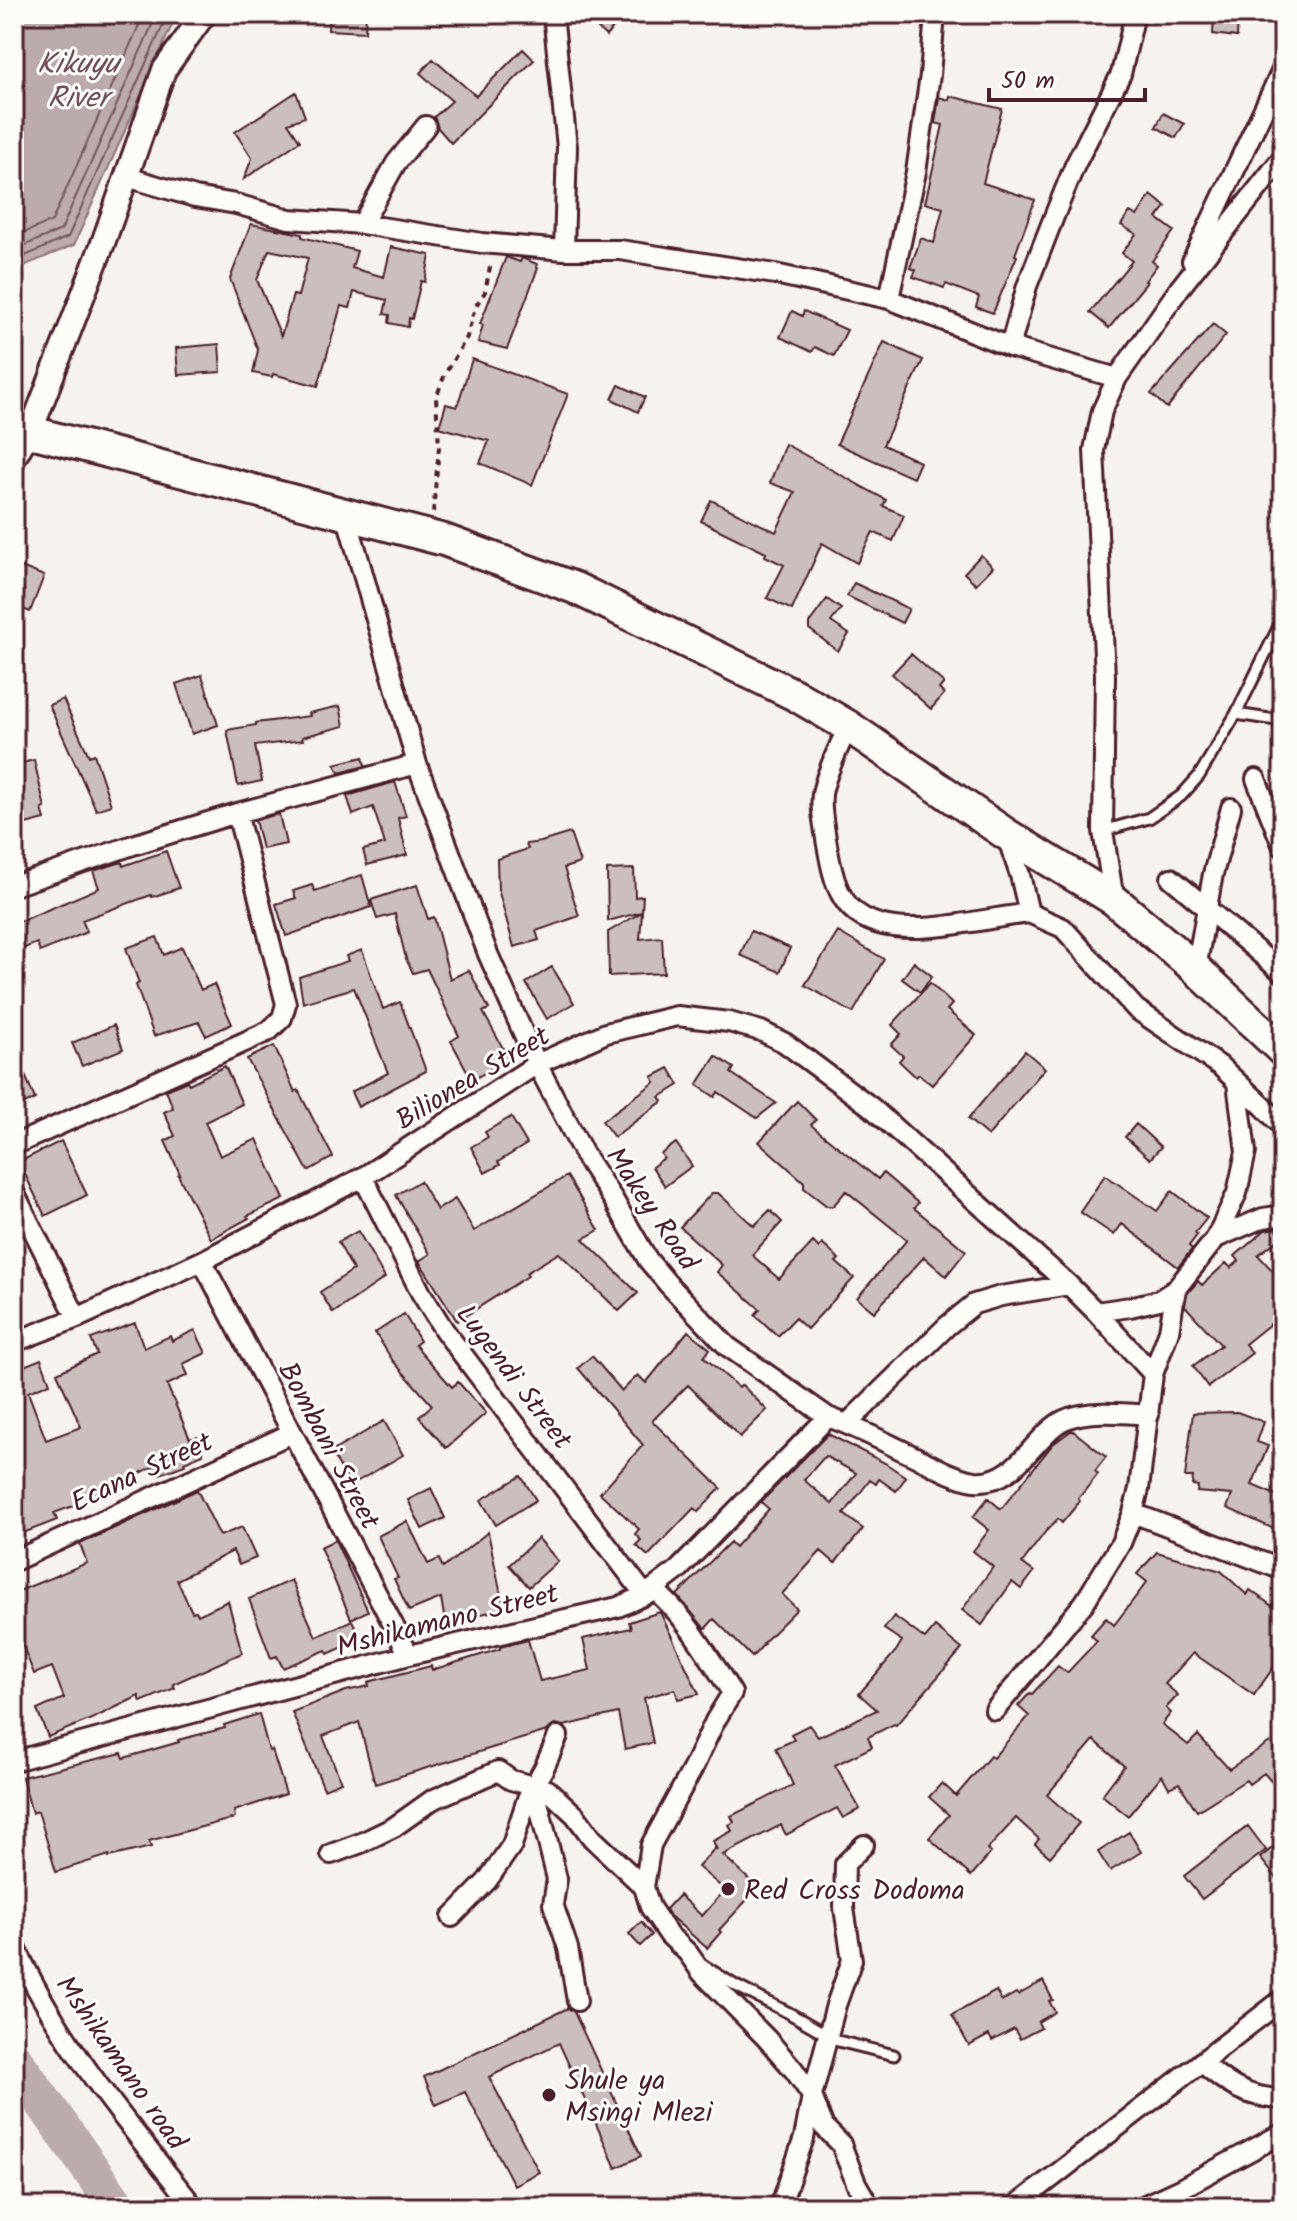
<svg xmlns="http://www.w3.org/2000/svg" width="1297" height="2221" font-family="Kalam,sans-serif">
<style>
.water{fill:#bbabac;stroke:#8e7378;stroke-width:2}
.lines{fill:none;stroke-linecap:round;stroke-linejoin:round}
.shore{stroke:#77575f;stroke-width:2}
.river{stroke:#bbabac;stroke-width:38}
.building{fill:#cbbfbe;stroke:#4a1f2b;stroke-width:2;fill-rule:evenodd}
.service-casing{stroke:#4a1f2b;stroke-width:15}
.minor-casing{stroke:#4a1f2b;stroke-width:24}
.tertiary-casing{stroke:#4a1f2b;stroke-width:28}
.trunk-casing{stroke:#4a1f2b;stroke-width:36}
.path{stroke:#4a1f2b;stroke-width:4;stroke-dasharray:6 6;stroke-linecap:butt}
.service{stroke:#fdfcf7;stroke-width:9}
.minor{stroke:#fdfcf7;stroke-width:18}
.tertiary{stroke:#fdfcf7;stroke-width:22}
.trunk{stroke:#fdfcf7;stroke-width:30}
.poi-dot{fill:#4a1f2b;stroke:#fdfcf7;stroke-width:3}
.labels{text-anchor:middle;stroke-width:6;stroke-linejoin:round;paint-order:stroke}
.street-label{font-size:28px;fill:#4a1f2b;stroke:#fdfcf7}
.poi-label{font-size:28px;fill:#4a1f2b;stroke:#fdfcf7;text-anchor:start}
.water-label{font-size:30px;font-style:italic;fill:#725058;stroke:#fdfcf7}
</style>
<rect width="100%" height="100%" fill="#f6f3ef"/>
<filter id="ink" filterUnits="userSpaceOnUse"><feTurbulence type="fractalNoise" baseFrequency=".0125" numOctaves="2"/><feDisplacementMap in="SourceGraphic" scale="16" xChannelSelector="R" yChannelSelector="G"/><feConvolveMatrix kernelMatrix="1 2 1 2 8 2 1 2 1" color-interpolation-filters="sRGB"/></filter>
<g filter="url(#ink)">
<path class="water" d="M14,14H177L74,245L14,270Z"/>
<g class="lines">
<path class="shore" d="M14,237L52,221L144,14
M14,250L61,230L157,14
M14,261L68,237L168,14"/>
<path class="river" d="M14,2060L117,2207"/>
</g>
<path class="building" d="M329,14H366L365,32L328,30Z
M582,14H626L606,36Z
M1214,14H1238L1237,37L1213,34Z
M523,49L534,60L451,143L438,128L434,117L452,101L420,73L433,59L476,96Z
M296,92L305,117L288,123L300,141L244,179L252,158L235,132Z
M950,96L1002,109L983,183L1035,200L1015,255L1017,256L993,313L976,307L979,297L946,284L944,288L913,277L916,270L910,268L921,238L934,243L943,208L925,203L943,125L935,123L939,97L949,100Z
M1163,113L1184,124L1176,138L1156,127Z
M1151,195L1166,207L1157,218L1174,231L1152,261L1157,265L1145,281L1147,282L1109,328L1090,312L1132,261L1122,253L1136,234L1121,225L1130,212L1137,216Z
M251,224L302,234V237L357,251L352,268L384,277L391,247L430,255L425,282L421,281L412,319L409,318L408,327L389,323L390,315L384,314L387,300L354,292L350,308L341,306L318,386L273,374L272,377L253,373L258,350L230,279ZM269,250L308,258L298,296L293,295L281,336L257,280Z
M506,257L520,262L522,258L537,264L536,267L538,268L507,349L478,342L483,325L480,324Z
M792,311L802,316L804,311L847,330L834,356L815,347L812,352L780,337Z
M1213,324L1226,335L1167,408L1151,394Z
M884,342L923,360L883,445L920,462L913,478L837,444Z
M219,344L221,372L178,375L176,348Z
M472,359L568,394L532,485L480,463L489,441L439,427L446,404L457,407Z
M619,385L645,397L638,412L612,399Z
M785,444L886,500L883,506L904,515L893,541L873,532L857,563L822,543L792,610L767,598L784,565L765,556L766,553L701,521L711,500L776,532L795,492L770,483Z
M981,555L993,567L976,584L964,573Z
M14,564L44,576L30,612L14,605Z
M854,583L909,609L902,623L847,596Z
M827,599L841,609L831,622L849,634L838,651L809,629V623Z
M911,654L944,683L939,689L944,694L931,709L892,674Z
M202,675L218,725L192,734L176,684Z
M63,699L89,756L94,754L111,805L96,810L49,705Z
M340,706L344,726L302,737L303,740L255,746L262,781L238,786L227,730L256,725V723L310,716L309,713Z
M363,757L365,766L339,773L335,764Z
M34,760L45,808L42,809L45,819L14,827V765Z
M395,782L406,816L398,818L407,855L367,865L363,850L385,844L373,807L353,815L347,796Z
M279,814L286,844L262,849L255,820Z
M570,833L580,863L564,868L579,916L536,931L539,940L514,947L498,889L497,859L528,849L526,844L541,842Z
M166,851L179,888L152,897L151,895L82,920L87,932L40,952L37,943L14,952V924L99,888L93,871L122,862L123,866Z
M634,869L635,897L643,896L642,912L608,921L607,870Z
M362,875L371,907L286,936L276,904L296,898L293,891L312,885L315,891Z
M417,885L428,919L434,917L450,979L469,970L489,1009L483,1012L509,1059L472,1080L451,1041L459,1036L427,969L413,973L406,959L395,914L377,919L371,900Z
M642,912L640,939L662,937L664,973L609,976L608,932Z
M751,931L790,948L780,972L740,955Z
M838,932L884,959L853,1013L805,985Z
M157,937L164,955L182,947L201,990L214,984L232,1024L206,1036L199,1022L154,1036L136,985L139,983L126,948Z
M362,950L383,1009L400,1002L426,1071L358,1107L351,1092L388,1073L354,988L303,1003L299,977L348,961L346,956Z
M914,962L932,976L920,992L902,979Z
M552,967L574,1003L547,1019L526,983Z
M930,983L952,1004L947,1010L976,1035L932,1085L919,1074L916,1077L899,1061L903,1056L891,1045L901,1034L892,1025Z
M114,1025L123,1049L82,1066L72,1043Z
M274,1046L295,1092L298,1090L333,1157L308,1171L247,1059Z
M14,1048L35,1099L14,1109Z
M1025,1051L1045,1068L988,1136L968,1119Z
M716,1056L734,1068L731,1073L776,1103L757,1118L718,1092L715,1097L697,1085Z
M225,1066L242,1104L205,1122L220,1156L257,1139L284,1199L247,1216L249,1218L211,1239L178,1175L180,1174L165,1141L175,1136L164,1112L173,1108L166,1090L187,1081L189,1084Z
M669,1068L679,1085L660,1097L663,1101L614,1137L602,1121L655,1082L652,1077Z
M797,1101L816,1120L811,1125L878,1179L883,1173L918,1203L914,1208L966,1251L946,1276L924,1257L874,1312L857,1298L907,1240L846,1191L833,1206H827L804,1188V1182L759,1142Z
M511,1117L527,1144L498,1162L500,1165L485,1173L471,1147L488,1137L485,1132Z
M1136,1124L1161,1147L1150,1159L1125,1137Z
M61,1141L87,1195L45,1216L19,1162Z
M676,1143L692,1166L665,1186L652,1167L664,1158L661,1154Z
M1105,1175L1157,1211L1172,1191L1207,1218L1195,1233L1197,1235L1189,1246L1192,1249L1178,1267L1122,1224L1114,1235L1080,1212Z
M567,1176L599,1230L583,1239L638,1293L619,1311L559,1253L526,1273L528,1276L457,1321L419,1261L430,1254L396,1195L420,1181L437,1210L455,1199L474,1231Z
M712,1193H718L754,1226L770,1210L782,1222L752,1255L779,1279L813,1242L819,1248L822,1244L839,1259L836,1262L854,1278L807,1329L795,1318L778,1336L755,1315L760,1309L717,1272L722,1265L680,1227Z
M1275,1228L1282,1237L1258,1255L1283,1282V1338L1270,1324L1245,1344L1252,1353L1208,1387L1193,1366L1221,1345L1185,1306L1187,1294L1198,1281L1202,1285L1226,1263L1231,1268L1239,1261L1235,1256L1265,1230Z
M358,1231L385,1278L333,1313L320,1292L353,1270L338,1242Z
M404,1314L420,1341L415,1345L452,1387L458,1382L486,1413L446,1448L419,1417L432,1405L393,1361L375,1333Z
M135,1323L144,1348L170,1336L172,1341L195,1330L206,1353L183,1364L188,1375L167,1385L190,1439L197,1437L203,1454L184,1462L185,1465L160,1474L156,1465L99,1494L100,1496L54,1513L57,1520L18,1535L14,1525V1359L19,1368L41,1359L50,1383L28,1392L46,1440L81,1427L57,1373L97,1354L91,1339Z
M688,1331L710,1349L704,1357L739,1388L742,1385L767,1410L740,1437L688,1385L652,1421L721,1488L698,1512L694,1508L648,1556L636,1545L641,1540L635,1534L639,1529L600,1493L643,1445L578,1368L592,1356L622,1391L638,1375L646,1383Z
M1237,1412L1264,1422L1257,1442L1268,1446L1252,1485L1283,1498V1533L1227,1508L1232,1495L1197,1492L1198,1486L1192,1485L1193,1477H1185L1193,1413Z
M384,1421L403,1455L351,1485L331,1452Z
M1072,1430L1106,1457L1095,1471L1098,1474L1078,1499L1080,1501L1062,1523L1058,1519L1046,1531L1022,1563L1034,1572L1021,1589L1012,1582L982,1625L962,1610L993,1567L973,1551L989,1530L973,1517L988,1498L1001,1509L1053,1444Z
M828,1434L885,1463L906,1477L896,1491L879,1479L876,1484L870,1480L844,1514L863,1529L835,1563L821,1551L782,1594L797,1609L763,1643L764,1644L752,1657L714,1619L705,1629L677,1595L730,1542L735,1547L769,1509L761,1502ZM825,1456L856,1473L832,1504L804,1480Z
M521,1476L536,1500L496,1525L481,1500Z
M431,1488L445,1518L422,1529L408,1500Z
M197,1490L220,1536L242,1527L256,1558L239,1565L233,1551L177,1580L192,1612L196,1611L198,1615L228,1601L242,1653L173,1684L175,1688L141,1702L139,1696L96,1717L48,1737L37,1710L64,1698L52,1667L34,1674L14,1624V1593L87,1563L80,1544Z
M407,1521L428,1564L439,1559L443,1568L488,1532L504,1609L445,1622L441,1598L409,1611L394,1579L398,1578L378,1536Z
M538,1538L558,1561L529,1587L509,1565Z
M335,1540L368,1611L351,1619L320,1547Z
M1157,1552L1221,1571L1247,1595L1250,1590L1272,1606L1283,1590V1654L1254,1695L1193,1653L1165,1684L1178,1695L1166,1708L1171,1713L1162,1724L1188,1745L1198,1735L1229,1769L1270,1742L1283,1760V1795L1264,1773L1249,1784L1246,1780L1197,1811L1179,1783L1169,1788L1162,1775L1128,1816L1102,1795L1124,1766L1094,1740L1047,1795L1079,1823L1050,1857L1035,1844L1039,1839L1016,1818L987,1850L991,1853L971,1876L929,1838L949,1815L929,1797L942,1783L956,1796L990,1756L993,1758L1029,1716L1018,1706L1030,1693L1032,1694L1058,1666L1067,1673L1097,1641L1091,1635L1106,1618L1114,1625L1147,1582L1137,1574Z
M291,1580L316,1637L352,1620L361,1639L328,1654L326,1650L283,1668L277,1656L271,1658L249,1599Z
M660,1612L699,1694L678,1699L675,1689L644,1698L653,1743L625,1749L618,1713L564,1726L556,1724L547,1731L375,1784L359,1722L323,1736L341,1782L324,1789L292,1712L346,1691L369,1686L368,1682L431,1666L432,1670L500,1649V1647L528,1640L540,1681L590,1670L583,1639L631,1628L629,1622Z
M894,1616L925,1639L935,1627L962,1649L896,1725L894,1724L868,1737L872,1747L835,1765L860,1809L843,1818L837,1808L786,1835L781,1825L723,1855L758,1888L719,1930L721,1932L707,1948L670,1916L666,1909L679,1895L702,1916L725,1890L698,1867L715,1848L717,1850L713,1841L732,1831L729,1825L734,1822L731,1816L793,1785L776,1748L794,1740L791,1734L809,1725L818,1737L877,1710L859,1694L896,1651L902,1641L884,1629Z
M259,1714L269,1751L272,1750L286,1794L234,1811L235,1818L149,1841L151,1847L109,1857V1855L56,1872L38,1811L32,1813L22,1777L122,1753L124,1758L179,1742L178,1740L225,1728L224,1725Z
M1248,1826L1266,1850L1202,1899L1184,1876Z
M1129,1832L1141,1852L1110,1871L1098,1852Z
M1283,1839V1886L1260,1858Z
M641,1922L652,1935L640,1946L629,1934Z
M1043,1981L1053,2000L1049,2001L1055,2012L1038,2022L1041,2028L1020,2039L1014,2029L992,2041L989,2035L969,2046L952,2015L996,1991L1002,2001L1016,1993L1018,1995Z
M568,2008L574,2012L641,2156L616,2168L559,2043L489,2077L539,2172L514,2185L465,2092L436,2105L424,2077Z"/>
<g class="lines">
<defs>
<path id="service" d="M1236,714L1283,721
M1103,831L1149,818L1181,796L1199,776L1236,714L1283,618
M703,1965L736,1986L789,2013L838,2041L894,2055"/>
<path id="minor" d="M553,14L567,147L564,250
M127,177L195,197L236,204L289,219L362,224L482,243L564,250H620L775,274L889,299L1010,347L1117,378
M362,224L396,163L426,126
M1192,261L1283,68
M889,299L916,172L930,75L935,14
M1010,347L1027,286L1055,214L1075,165L1121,74L1135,14
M14,462L30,433
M346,514L417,764L488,954L537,1064L585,1156L613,1199L648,1260L668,1284L727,1346L828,1417C859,1428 888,1444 918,1458C936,1467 954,1478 975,1481C1017,1485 1034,1435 1064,1420C1087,1409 1124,1413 1149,1415
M848,726C840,746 828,768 823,789C819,804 824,824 826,839C834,885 840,920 894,927C934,932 989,918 1029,913
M1256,779L1283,847
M1006,834L1020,875L1029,913L1063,928L1136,1009L1220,1066L1264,1107L1283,1127
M1171,878L1283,973
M14,886L133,845L237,813L417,764
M1114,900L1103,831L1105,676L1094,450L1102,411L1117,378L1179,289L1283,157
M1196,969L1213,874L1231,808
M14,1145L269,1031L282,1018L286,1004L237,813
M363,1177L421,1293L444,1330L645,1595
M14,1192L77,1318
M1216,1238L1263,1218L1283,1215
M202,1261L409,1655
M1096,1312L1130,1307L1159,1300L1176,1289L1216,1238L1237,1193L1246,1152L1237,1083
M14,1342L77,1318L202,1261L363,1177L537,1064L606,1033L677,1016L729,1022L761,1031L785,1043L871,1107L1069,1285L1096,1312L1153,1374
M847,1424L947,1326L974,1304L1001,1296L1069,1285
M1133,1513L1283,1570
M14,1561L292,1433
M653,1589C684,1613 711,1660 732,1693L715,1721L693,1768L651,1845L644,1887L650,1907L669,1935L688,1953L702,1973L767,2039L794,2070L812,2096L824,2127L841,2144L856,2183L867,2202L872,2207
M995,1710L1084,1603L1121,1543L1133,1513L1139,1489L1153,1374L1169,1331L1176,1289
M14,1761L409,1655L618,1607L645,1595L678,1570L828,1417
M534,1786L557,1879L553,1904L568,1948L577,2001
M331,1854L361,1843L394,1827L432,1800L498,1771L511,1780L548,1790L575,1815L592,1838L644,1887
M452,1917L487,1881L512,1845L527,1799L545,1766L558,1736
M14,1943C57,2041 128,2124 194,2207
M1201,2062C1228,2085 1246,2098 1283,2099
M780,2207L804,2138L812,2096L836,2005L852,1960L844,1908L845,1864L864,1845
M1014,2207L1283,1999
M1141,2207L1180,2189L1283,2133"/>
<path id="tertiary" d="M30,433L103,243L164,70L204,14"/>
<path id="trunk" d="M14,431L39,434L444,540L575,588L795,695L848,726L1006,834L1114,900L1196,969L1283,1051"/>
</defs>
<use href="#service" class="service-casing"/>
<use href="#minor" class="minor-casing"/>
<use href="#tertiary" class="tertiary-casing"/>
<use href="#trunk" class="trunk-casing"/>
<path class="path" d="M433,512L439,447L436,398L445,374L467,337L475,307L485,292L491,262"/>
<use href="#service" class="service"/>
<use href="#minor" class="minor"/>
<use href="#tertiary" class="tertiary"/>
<use href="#trunk" class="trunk"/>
</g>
</g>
<g class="poi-dot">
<circle cx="728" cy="1889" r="8"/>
<circle cx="549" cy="2095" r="8"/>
</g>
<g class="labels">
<g class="street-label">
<text transform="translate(472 1077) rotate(-31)" y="10">Bilionea Street</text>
<text transform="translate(653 1208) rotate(56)" y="10">Makey Road</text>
<text transform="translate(515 1376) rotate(53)" y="10">Lugendi Street</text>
<text transform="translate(330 1445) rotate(62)" y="10">Bombani Street</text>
<text transform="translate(141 1471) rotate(-25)" y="10">Ecana Street</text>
<text transform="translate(447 1619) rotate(-14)" y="10">Mshikamano Street</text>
<text transform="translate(122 2062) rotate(55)" y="10">Mshikamano road</text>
</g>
<g class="poi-label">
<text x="744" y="1899">Red Cross Dodoma</text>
<text x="565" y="2089">Shule ya<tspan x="565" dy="32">Msingi Mlezi</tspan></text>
</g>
<g class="water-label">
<text x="78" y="73">Kikuyu<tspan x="78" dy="34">River</tspan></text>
</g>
</g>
<rect width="1297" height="2221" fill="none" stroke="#fdfcf7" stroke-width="48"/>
<rect x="24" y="24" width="1249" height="2173" fill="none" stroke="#4a1f2b" stroke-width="3" filter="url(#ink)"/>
<path d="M989 88v12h156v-12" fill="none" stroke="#4a1f2b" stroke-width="4"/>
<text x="1001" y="88" font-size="24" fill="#4a1f2b" stroke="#fdfcf7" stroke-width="6" paint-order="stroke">50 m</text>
</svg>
